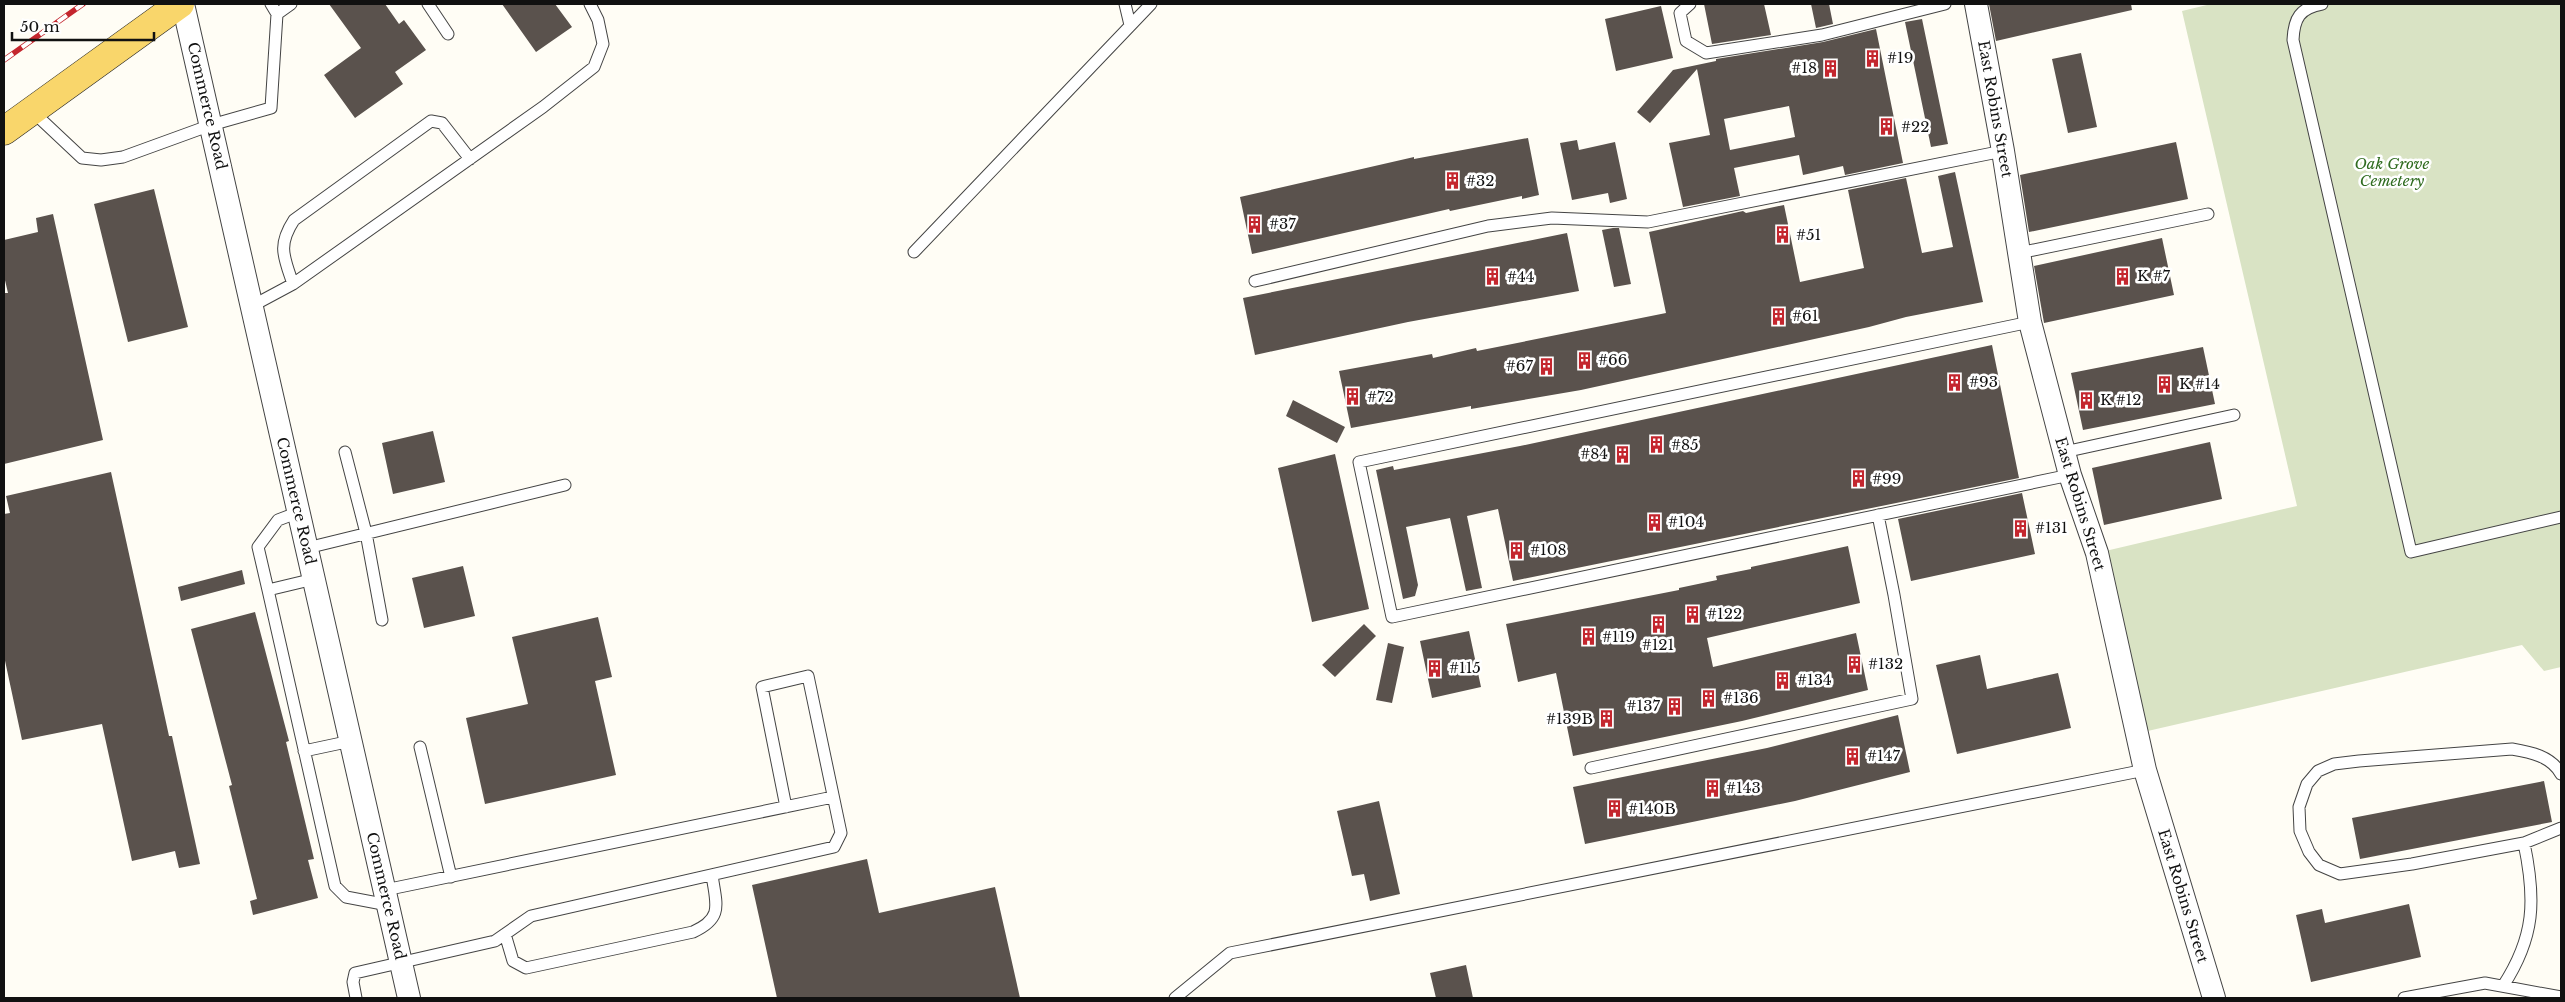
<svg xmlns="http://www.w3.org/2000/svg" width="2565" height="1002" font-family="'Libre Baskerville',serif">
<style>
.cemetery{fill:#d9e3c4}
.building{fill:#5a524d;fill-rule:evenodd}
.lines{fill:none;stroke-linecap:round;stroke-linejoin:round}
.lane-casing{stroke:#444;stroke-width:13}
.street-casing{stroke:#444;stroke-width:24}
.primary-casing{stroke:#222;stroke-width:29}
.lane{stroke:#fff;stroke-width:11}
.street{stroke:#fff;stroke-width:22}
.primary{stroke:#f9d66b;stroke-width:28}
.rail-casing{stroke:#c4262e;stroke-width:5.5}
.rail{stroke:#fff;stroke-width:4;stroke-dasharray:11;stroke-linecap:butt}
.labels{text-anchor:middle;stroke-width:5;stroke-linejoin:round;paint-order:stroke}
.poi-label{font-size:15px;fill:#111;stroke:#fff;text-anchor:start}
.street-label{font-size:15px;fill:#111;stroke:#fff}
.park-label{font-size:15px;font-style:italic;fill:#2f6b1f;stroke:#fff}
</style>
<rect width="100%" height="100%" fill="#fffdf5"/>
<path class="cemetery" d="M2211,4H2561V667L2544,671L2522,645L2139,733L2097,553L2297,506L2182,11Z"/>
<path class="building" d="M329,4H385L399,24L404,20L426,50L395,72L403,84L355,118L324,75L361,48Z
M502,4H555L572,27L536,52Z
M1704,4H1764L1771,35L1712,44Z
M1811,4H1829L1833,24L1816,28Z
M1989,4H2131L2132,10L1996,41Z
M1661,6L1673,58L1616,71L1605,19Z
M1922,19L1948,144L1931,147L1905,22Z
M1876,29L1903,163L1845,175L1843,166L1803,175L1799,155L1734,168L1740,196L1683,207L1669,143L1710,135L1697,69L1650,123L1637,112L1673,70L1716,61V59L1823,42ZM1789,106L1795,137L1730,150L1724,119Z
M2081,53L2097,127L2068,133L2052,59Z
M1528,138L1539,195L1522,199V196L1450,211L1449,209L1252,254L1240,197L1414,157V159Z
M1577,140L1579,150L1615,142L1627,199L1610,203L1608,193L1572,200L1560,143Z
M2176,142L2188,199L2029,232L2020,175Z
M1955,172L1983,302L1906,317L1869,327L1581,390L1471,409V406L1351,428L1339,371L1432,354L1433,358L1476,348L1477,351L1666,313L1649,232L1743,211L1746,213L1784,205L1800,282L1864,268L1848,190L1906,178L1922,253L1953,247L1938,176Z
M154,189L188,327L128,342L94,204Z
M53,214L103,440L4,464V293H8L4,276V240L38,232L36,218Z
M1613,228H1619L1631,284L1614,287L1602,230Z
M1567,233L1579,291L1408,322L1255,355L1243,298Z
M2162,238L2174,295L2044,323L2034,266Z
M1992,345L2019,478L1513,581L1498,509L1467,516L1482,588L1466,591L1450,518L1406,527L1418,585L1415,596L1403,599L1376,470L1393,466L1394,470L1520,446Z
M2203,347L2215,404L2083,430L2071,373Z
M1293,400L1345,427L1337,443L1286,416Z
M433,431L445,482L393,494L382,443Z
M2210,442L2222,499L2104,525L2092,468Z
M1335,454L1369,609L1312,622L1278,468Z
M111,472L169,736H172L200,864L179,868L175,851L132,861L102,724L22,740L4,656V514L10,513L6,496Z
M2022,493L2035,554L1911,581L1898,519Z
M1848,546L1860,603L1707,638L1713,667L1856,633L1868,690L1742,721L1573,756L1556,673L1518,682L1506,624L1679,590V588L1717,580L1716,576L1751,569V567Z
M463,566L475,616L424,628L412,578Z
M242,570L245,584L181,601L178,587Z
M255,612L289,741L286,742L314,859L308,860L318,898L253,915L250,901L257,899L229,786L232,785L191,629Z
M598,617L612,677L595,681L616,775L485,804L466,718L528,704L512,637Z
M1364,624L1376,636L1335,677L1322,665Z
M1469,631L1481,687L1432,698L1420,641Z
M1388,643L1404,647L1392,703L1376,700Z
M1980,655L1987,689L2058,673L2071,728L1957,754L1936,665Z
M1898,715L1910,772L1795,801L1585,844L1573,787L1767,748Z
M2544,781L2552,822L2360,859L2352,818Z
M1379,801L1400,894L1370,901L1364,874L1352,876L1337,811Z
M867,859L879,913L995,887L1020,998H777L752,885Z
M2409,904L2421,957L2311,982L2296,915L2322,909L2325,923Z
M1466,965L1473,998H1436L1430,973Z"/>
<g class="lines">
<defs>
<path id="lane" d="M271,4L277,14L291,4
M428,4L448,34
M1125,4L1130,25
M1690,4L1680,13L1686,41L1706,53L1822,35L1945,4
M2322,4C2300,8 2294,18 2293,40L2411,552L2561,517
M32,111L82,158L101,160L123,157L211,125L271,108L277,14
M914,252L1151,4
M2019,253L2208,214
M1255,281L1488,226L1552,218L1648,222L2003,151
M293,284C284,257 277,246 294,220L431,121L442,123L470,159
M252,306L293,284L543,107L594,67L603,44L598,20L590,4
M2030,322L1359,462L1392,617L2070,475
M345,452L366,533L382,620
M2064,452L2234,415
M299,512L278,520L258,547L268,590L335,886L346,897L388,905
M307,548L565,485
M268,590L314,579
M420,747L451,877
M304,751L351,741
M1591,768L1912,699L1894,595L1878,515
M2561,774C2551,756 2530,752 2512,749L2359,761L2334,764L2318,771L2307,784L2299,807L2300,831L2309,852L2319,865L2340,874L2412,864L2524,843L2561,828
M385,890L833,797
M505,934L513,961L526,968L693,932C724,918 716,904 712,875
M2503,986C2535,937 2536,900 2524,843
M356,998L353,982L355,973L495,941L531,916L834,847L841,833L808,676L762,687L786,807
M1175,998L1230,953L2145,770
M2404,998L2485,983L2561,997"/>
<path id="street" d="M183,4L409,998
M1976,4L2003,151L2030,322L2070,475L2097,553L2145,770L2214,998"/>
<path id="primary" d="M4,131L180,4"/>
</defs>
<use href="#lane" class="lane-casing"/>
<use href="#street" class="street-casing"/>
<use href="#primary" class="primary-casing"/>
<use href="#lane" class="lane"/>
<use href="#street" class="street"/>
<use href="#primary" class="primary"/>
<defs>
<path id="rail" d="M4,60L83,4"/>
</defs>
<use href="#rail" class="rail-casing"/>
<use href="#rail" class="rail"/>
</g>
<defs>
<symbol id="building-bare" viewBox="-9 -9 18 18"><path d="M-4-6H4V6H1V3H-1V6H-4ZM-2.5-4.3h1.7v1.8h-1.7ZM.8-4.3h1.7v1.8H.8ZM-2.5-1h1.7V.8h-1.7ZM.8-1h1.7V.8H.8Z" fill="#c4262e" stroke="#fff" stroke-width="2.5" paint-order="stroke"/></symbol>
</defs>
<g fill-rule="evenodd">
<use href="#building-bare" x="1860" y="46" width="25" height="25"/>
<use href="#building-bare" x="1818" y="56" width="25" height="25"/>
<use href="#building-bare" x="1874" y="114" width="25" height="25"/>
<use href="#building-bare" x="1440" y="168" width="25" height="25"/>
<use href="#building-bare" x="1242" y="212" width="25" height="25"/>
<use href="#building-bare" x="1770" y="222" width="25" height="25"/>
<use href="#building-bare" x="2110" y="264" width="25" height="25"/>
<use href="#building-bare" x="1480" y="264" width="25" height="25"/>
<use href="#building-bare" x="1766" y="304" width="25" height="25"/>
<use href="#building-bare" x="1572" y="348" width="25" height="25"/>
<use href="#building-bare" x="1534" y="354" width="25" height="25"/>
<use href="#building-bare" x="1942" y="370" width="25" height="25"/>
<use href="#building-bare" x="2152" y="372" width="25" height="25"/>
<use href="#building-bare" x="1340" y="384" width="25" height="25"/>
<use href="#building-bare" x="2074" y="388" width="25" height="25"/>
<use href="#building-bare" x="1644" y="432" width="25" height="25"/>
<use href="#building-bare" x="1610" y="442" width="25" height="25"/>
<use href="#building-bare" x="1846" y="466" width="25" height="25"/>
<use href="#building-bare" x="1642" y="510" width="25" height="25"/>
<use href="#building-bare" x="2008" y="516" width="25" height="25"/>
<use href="#building-bare" x="1504" y="538" width="25" height="25"/>
<use href="#building-bare" x="1680" y="602" width="25" height="25"/>
<use href="#building-bare" x="1646" y="612" width="25" height="25"/>
<use href="#building-bare" x="1576" y="624" width="25" height="25"/>
<use href="#building-bare" x="1842" y="652" width="25" height="25"/>
<use href="#building-bare" x="1422" y="656" width="25" height="25"/>
<use href="#building-bare" x="1770" y="668" width="25" height="25"/>
<use href="#building-bare" x="1696" y="686" width="25" height="25"/>
<use href="#building-bare" x="1662" y="694" width="25" height="25"/>
<use href="#building-bare" x="1594" y="706" width="25" height="25"/>
<use href="#building-bare" x="1840" y="744" width="25" height="25"/>
<use href="#building-bare" x="1700" y="776" width="25" height="25"/>
<use href="#building-bare" x="1602" y="796" width="25" height="25"/>
</g>
<g class="labels">
<g class="poi-label">
<text x="1887" y="63">#19</text>
<text x="1817" y="73" text-anchor="end">#18</text>
<text x="1901" y="132">#22</text>
<text x="1466" y="186">#32</text>
<text x="1269" y="229">#37</text>
<text x="1796" y="240">#51</text>
<text x="2137" y="281">K #7</text>
<text x="1507" y="282">#44</text>
<text x="1792" y="321">#61</text>
<text x="1598" y="365">#66</text>
<text x="1533" y="371" text-anchor="end">#67</text>
<text x="1969" y="387">#93</text>
<text x="2179" y="389">K #14</text>
<text x="1367" y="402">#72</text>
<text x="2100" y="405">K #12</text>
<text x="1671" y="450">#85</text>
<text x="1608" y="459" text-anchor="end">#84</text>
<text x="1872" y="484">#99</text>
<text x="1668" y="527">#104</text>
<text x="2035" y="533">#131</text>
<text x="1530" y="555">#108</text>
<text x="1707" y="619">#122</text>
<text x="1602" y="642">#119</text>
<text x="1658" y="650" text-anchor="middle">#121</text>
<text x="1868" y="669">#132</text>
<text x="1449" y="673">#115</text>
<text x="1797" y="685">#134</text>
<text x="1723" y="703">#136</text>
<text x="1660" y="711" text-anchor="end">#137</text>
<text x="1593" y="724" text-anchor="end">#139B</text>
<text x="1867" y="761">#147</text>
<text x="1726" y="793">#143</text>
<text x="1628" y="814">#140B</text>
</g>
<g class="street-label">
<text transform="translate(207 106) rotate(77)" y="5">Commerce Road</text>
<text transform="translate(1995 109) rotate(80)" y="5">East Robins Street</text>
<text transform="translate(296 501) rotate(77)" y="5">Commerce Road</text>
<text transform="translate(2080 504) rotate(73)" y="5">East Robins Street</text>
<text transform="translate(386 896) rotate(77)" y="5">Commerce Road</text>
<text transform="translate(2183 896) rotate(73)" y="5">East Robins Street</text>
</g>
<g class="park-label">
<text x="2392" y="169">Oak Grove<tspan x="2392" dy="17">Cemetery</tspan></text>
</g>
</g>
<rect width="2565" height="1002" fill="none" stroke="#111111" stroke-width="10"/>
<path d="M12 32v8h142v-8" fill="none" stroke="#111111" stroke-width="2.5"/>
<text x="20" y="32" font-size="15" fill="#111111" stroke="#ffffff" stroke-width="4" paint-order="stroke">50 m</text>
</svg>
